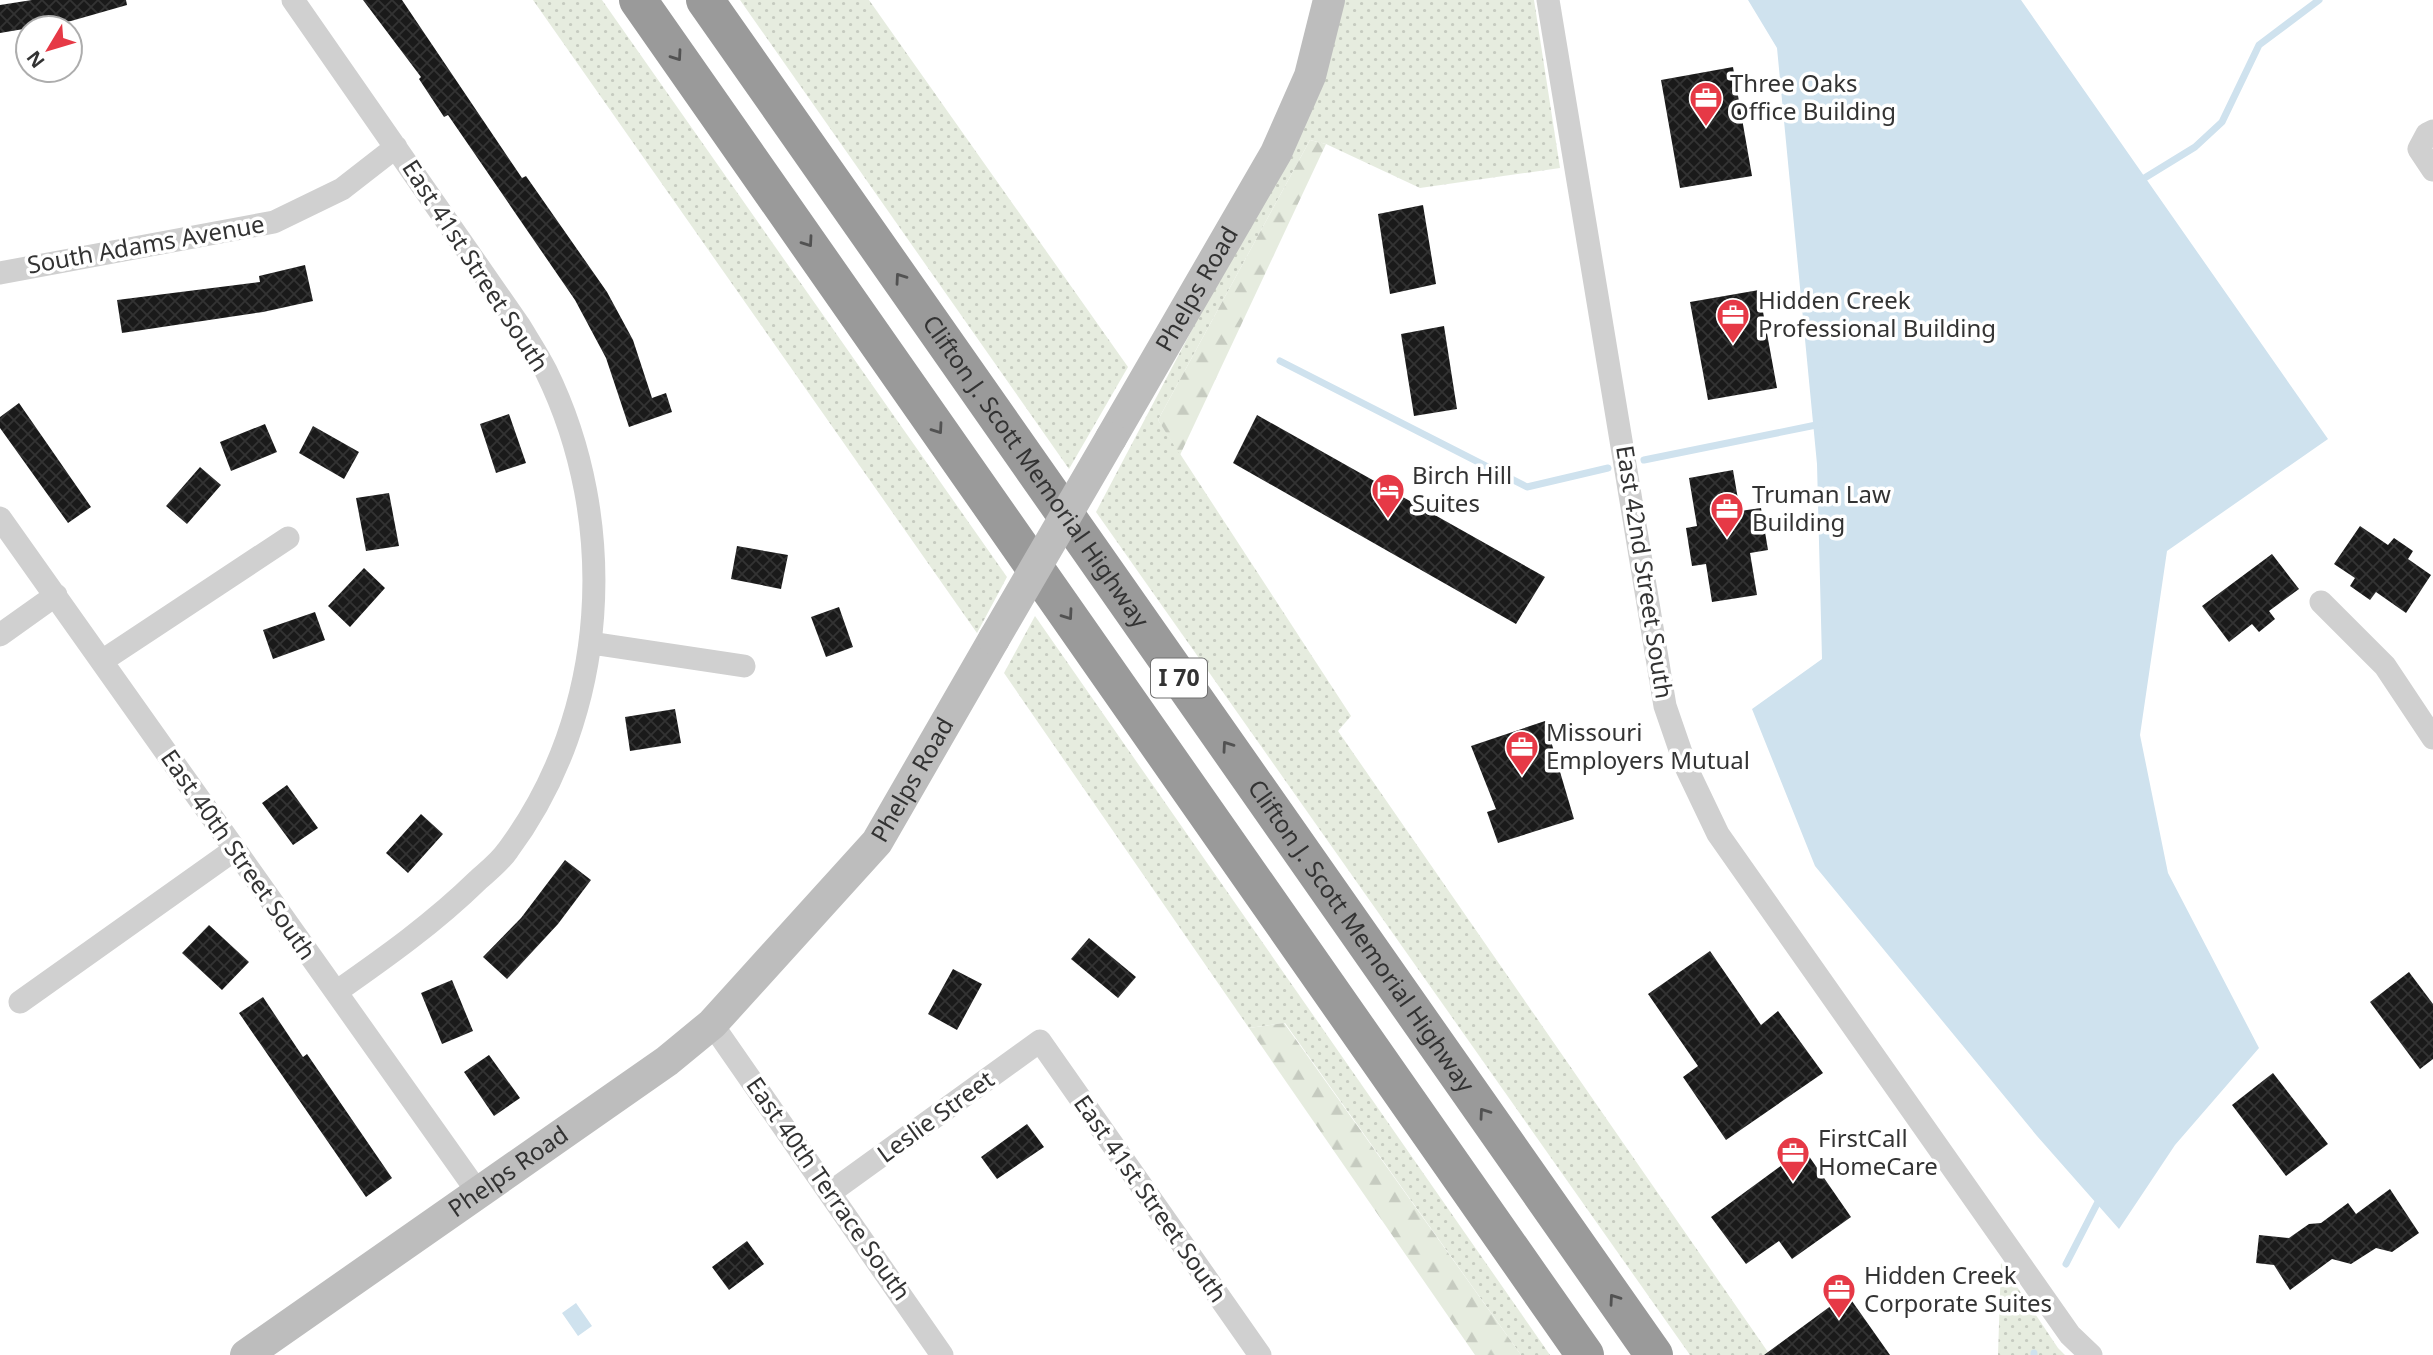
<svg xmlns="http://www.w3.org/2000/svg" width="2433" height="1355" font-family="'Noto Sans',sans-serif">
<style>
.grass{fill:url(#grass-dots)}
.forest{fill:url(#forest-firs)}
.water{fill:#cfe2ee}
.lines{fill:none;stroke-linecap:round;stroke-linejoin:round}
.stream{stroke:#cfe2ee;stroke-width:7}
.building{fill:url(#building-cross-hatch)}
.street{stroke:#d0d0d0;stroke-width:23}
.secondary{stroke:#bdbdbd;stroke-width:32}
.highway{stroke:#9a9a9a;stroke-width:38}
.secondary-bridge{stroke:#bdbdbd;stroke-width:32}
.oneway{stroke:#525252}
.labels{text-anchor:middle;stroke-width:7;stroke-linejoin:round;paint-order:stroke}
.shield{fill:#fff;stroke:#707070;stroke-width:2}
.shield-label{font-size:23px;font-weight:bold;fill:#333}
.poi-label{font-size:24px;fill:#333;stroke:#fff;text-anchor:start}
.street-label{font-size:24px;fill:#333;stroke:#fff}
</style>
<defs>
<pattern id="grass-dots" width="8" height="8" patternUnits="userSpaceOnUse" patternTransform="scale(1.75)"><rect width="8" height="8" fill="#e6ecdf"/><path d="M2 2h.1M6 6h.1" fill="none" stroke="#c6cbc0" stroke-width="1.8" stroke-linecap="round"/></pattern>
<pattern id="forest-firs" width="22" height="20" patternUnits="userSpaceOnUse" patternTransform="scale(1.75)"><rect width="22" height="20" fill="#e6ecdf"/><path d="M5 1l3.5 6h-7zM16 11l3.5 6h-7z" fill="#c6cbc0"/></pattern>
<pattern id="building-cross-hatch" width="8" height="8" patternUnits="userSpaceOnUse" patternTransform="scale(1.75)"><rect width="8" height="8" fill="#1a1a1a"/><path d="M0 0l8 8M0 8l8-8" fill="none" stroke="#333"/></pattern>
</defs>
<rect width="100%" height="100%" fill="#fff"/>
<path class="grass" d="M533,0H602L1007,577L977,633Z
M740,0H869L1128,367L1069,469Z
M1337,0H1534L1560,168L1420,188L1326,144L1310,140L1158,420L1351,716L1338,731L1770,1355H1690L1096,512L1286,151Z
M1035,616L1550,1355H1521L1285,1023L1249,1028L1004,673Z
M2001,1263L2058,1348L2065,1355H1998Z"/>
<path class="forest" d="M1310,140L1326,144L1180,455L1158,420Z
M1284,1023L1521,1355H1475L1249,1028Z"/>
<path class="water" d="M1748,0H2021L2328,439L2167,551L2140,735L2168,873L2259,1048L2175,1145L2119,1229L2037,1136L1815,866L1752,709L1822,659L1817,464L1777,48Z
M576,1303L592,1326L578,1336L562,1313Z"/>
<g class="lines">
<path class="stream" d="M2138,182L2195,147L2222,122L2259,45L2319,0
M1280,361L1527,487L1608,468
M1644,460L1821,424
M2066,1264L2101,1196
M2034,1355V1353"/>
</g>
<path class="building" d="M32,0H126L127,5L71,21L0,33V5Z
M363,0H402L522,178L526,176L607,292L633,340L652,398L666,393L672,412L629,427L606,358L575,300L448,115L444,117L419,79L421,77Z
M1733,67L1752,176L1680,188L1661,80Z
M1423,205L1436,284L1390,294L1378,214Z
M305,265L313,301L263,312L122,333L117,300L260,282L259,276Z
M1759,290L1777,388L1708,400L1690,302Z
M1444,326L1457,409L1414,416L1401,334Z
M19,403L91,507L68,523L0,428V417Z
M509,414L526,463L496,473L480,424Z
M1257,415L1545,577L1516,624L1233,463Z
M265,424L277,452L231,471L220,442Z
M313,426L359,452L344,479L299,453Z
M200,467L221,485L187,524L166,506Z
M1733,470L1740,511L1761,508L1768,550L1750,553L1757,595L1712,602L1706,564L1692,566L1686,528L1697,526L1689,478Z
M389,493L399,546L366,551L356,498Z
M2360,526L2388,545L2394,538L2413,551L2408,559L2431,575L2406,613L2376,592L2370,600L2350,586L2355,578L2334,564Z
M737,546L788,555L781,589L731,579Z
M2272,554L2299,589L2269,611L2275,619L2259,632L2252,624L2229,642L2202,606Z
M364,568L385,588L350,627L328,606Z
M839,607L853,647L826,657L811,617Z
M315,612L325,640L273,659L263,630Z
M675,709L681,743L630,751L625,717Z
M1545,721L1574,819L1498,843L1487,812L1496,809L1471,746Z
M287,785L318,828L293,845L262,803Z
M421,814L443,834L408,873L386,853Z
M565,860L591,880L558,924L507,979L483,957L521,918Z
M209,925L249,962L222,990L182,953Z
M1089,938L1136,977L1118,998L1071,959Z
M1710,951L1761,1025L1778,1011L1823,1073L1726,1140L1683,1077L1698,1066L1648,994Z
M953,969L982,984L957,1030L928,1014Z
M2409,972L2433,1004V1059L2420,1069L2370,1002Z
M452,980L473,1031L442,1044L421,993Z
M263,997L303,1057L307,1054L392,1178L366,1197L239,1013Z
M489,1055L520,1098L494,1116L464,1072Z
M2273,1073L2328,1144L2286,1176L2232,1105Z
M1027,1124L1044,1147L997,1179L981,1157Z
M1804,1149L1851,1217L1792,1259L1779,1241L1746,1264L1711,1217Z
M2390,1189L2419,1233L2392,1252L2376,1248L2351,1264L2332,1259L2290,1290L2274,1265L2256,1263L2259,1235L2289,1238L2309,1224L2321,1223L2348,1203L2356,1214Z
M747,1241L764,1264L729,1290L712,1267Z
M1847,1294L1890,1355H1764Z"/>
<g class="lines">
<path class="street" d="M293,0L519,325C528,340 538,355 546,371C620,522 609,714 508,850C500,862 488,871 478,880C434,923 386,957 336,992
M1548,0L1665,706L1686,767L1718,834L2070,1335L2091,1355
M2433,131L2427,134L2419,149L2433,170
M0,273L274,222L342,189L396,147
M0,518L477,1191
M2321,602L2385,666L2433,738
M0,635L56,595
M591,643L744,666
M102,661L288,538
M20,1002L234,850
M712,1024L942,1355
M831,1192L1040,1041L1260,1355"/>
<g class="secondary">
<path id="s1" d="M1111,438L1276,153L1310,76L1329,0"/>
<path id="s2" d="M246,1355L667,1061L712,1024L877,842L994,639"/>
</g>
<g class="highway">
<path d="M638,0L1585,1355"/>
<path id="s3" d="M705,0L1654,1355"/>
</g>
<path class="secondary-bridge" d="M994,639L1111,438"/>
</g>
<defs><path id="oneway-chevron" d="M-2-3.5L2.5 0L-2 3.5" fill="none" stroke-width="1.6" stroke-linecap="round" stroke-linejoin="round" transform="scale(1.75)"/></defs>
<g class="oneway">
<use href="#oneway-chevron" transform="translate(677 56) rotate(55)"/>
<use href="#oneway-chevron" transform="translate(808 242) rotate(55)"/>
<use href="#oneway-chevron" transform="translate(900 278) rotate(-125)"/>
<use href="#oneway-chevron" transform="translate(938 429) rotate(55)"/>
<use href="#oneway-chevron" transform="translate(1068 615) rotate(55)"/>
<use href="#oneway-chevron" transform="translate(1227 746) rotate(-125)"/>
<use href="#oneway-chevron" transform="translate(1484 1113) rotate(-125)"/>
<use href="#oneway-chevron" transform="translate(1614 1299) rotate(-125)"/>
</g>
<defs>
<symbol id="office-pin" viewBox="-11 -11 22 30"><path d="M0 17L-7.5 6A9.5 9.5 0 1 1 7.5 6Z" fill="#e63946" stroke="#fff"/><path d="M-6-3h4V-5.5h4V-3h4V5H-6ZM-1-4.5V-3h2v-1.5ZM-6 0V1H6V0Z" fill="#fff"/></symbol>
<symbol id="hotel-pin" viewBox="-11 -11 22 30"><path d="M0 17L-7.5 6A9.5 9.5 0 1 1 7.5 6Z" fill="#e63946" stroke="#fff"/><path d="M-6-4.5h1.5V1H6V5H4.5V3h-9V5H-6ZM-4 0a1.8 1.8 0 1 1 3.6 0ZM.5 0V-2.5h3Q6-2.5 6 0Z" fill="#fff"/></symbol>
</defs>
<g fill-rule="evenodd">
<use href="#office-pin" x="1687" y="79" width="38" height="52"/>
<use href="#office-pin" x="1714" y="296" width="38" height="52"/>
<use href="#hotel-pin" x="1369" y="471" width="38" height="52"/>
<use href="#office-pin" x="1708" y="490" width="38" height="52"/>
<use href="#office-pin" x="1503" y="728" width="38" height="52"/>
<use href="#office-pin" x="1774" y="1134" width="38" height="52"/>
<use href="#office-pin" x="1820" y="1271" width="38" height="52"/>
</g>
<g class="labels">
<rect class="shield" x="1151" y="658.5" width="56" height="39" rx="5"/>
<g class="shield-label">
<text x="1179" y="686">I 70</text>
</g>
<g class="poi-label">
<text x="1730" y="92">Three Oaks<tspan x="1730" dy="28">Office Building</tspan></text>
<text x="1758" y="309">Hidden Creek<tspan x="1758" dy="28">Professional Building</tspan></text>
<text x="1412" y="484">Birch Hill<tspan x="1412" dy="28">Suites</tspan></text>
<text x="1752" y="503">Truman Law<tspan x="1752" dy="28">Building</tspan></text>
<text x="1546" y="741">Missouri<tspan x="1546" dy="28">Employers Mutual</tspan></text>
<text x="1818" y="1147">FirstCall<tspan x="1818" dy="28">HomeCare</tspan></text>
<text x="1864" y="1284">Hidden Creek<tspan x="1864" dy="28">Corporate Suites</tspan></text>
</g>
<g class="street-label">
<text transform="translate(146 245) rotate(-10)" y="8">South Adams Avenue</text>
<text transform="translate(475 266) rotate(57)" y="8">East 41st Street South</text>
<text dy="8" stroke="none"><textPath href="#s1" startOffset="172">Phelps Road</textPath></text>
<text dy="8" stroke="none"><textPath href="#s3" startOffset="576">Clifton J. Scott Memorial Highway</textPath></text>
<text transform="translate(1644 572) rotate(81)" y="8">East 42nd Street South</text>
<text dy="8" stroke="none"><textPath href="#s2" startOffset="889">Phelps Road</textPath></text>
<text transform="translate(238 855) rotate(55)" y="8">East 40th Street South</text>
<text dy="8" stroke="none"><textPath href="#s3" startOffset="1143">Clifton J. Scott Memorial Highway</textPath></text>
<text transform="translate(936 1117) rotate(-36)" y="8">Leslie Street</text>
<text dy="8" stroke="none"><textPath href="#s2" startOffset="320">Phelps Road</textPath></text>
<text transform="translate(828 1189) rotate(55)" y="8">East 40th Terrace South</text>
<text transform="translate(1150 1199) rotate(55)" y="8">East 41st Street South</text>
</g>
</g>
<g transform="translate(49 49) rotate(232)"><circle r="33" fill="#ffffff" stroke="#adadad" stroke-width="2"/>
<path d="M0-5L12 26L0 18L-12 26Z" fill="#e63946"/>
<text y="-10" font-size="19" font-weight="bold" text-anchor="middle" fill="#333333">N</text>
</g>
</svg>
